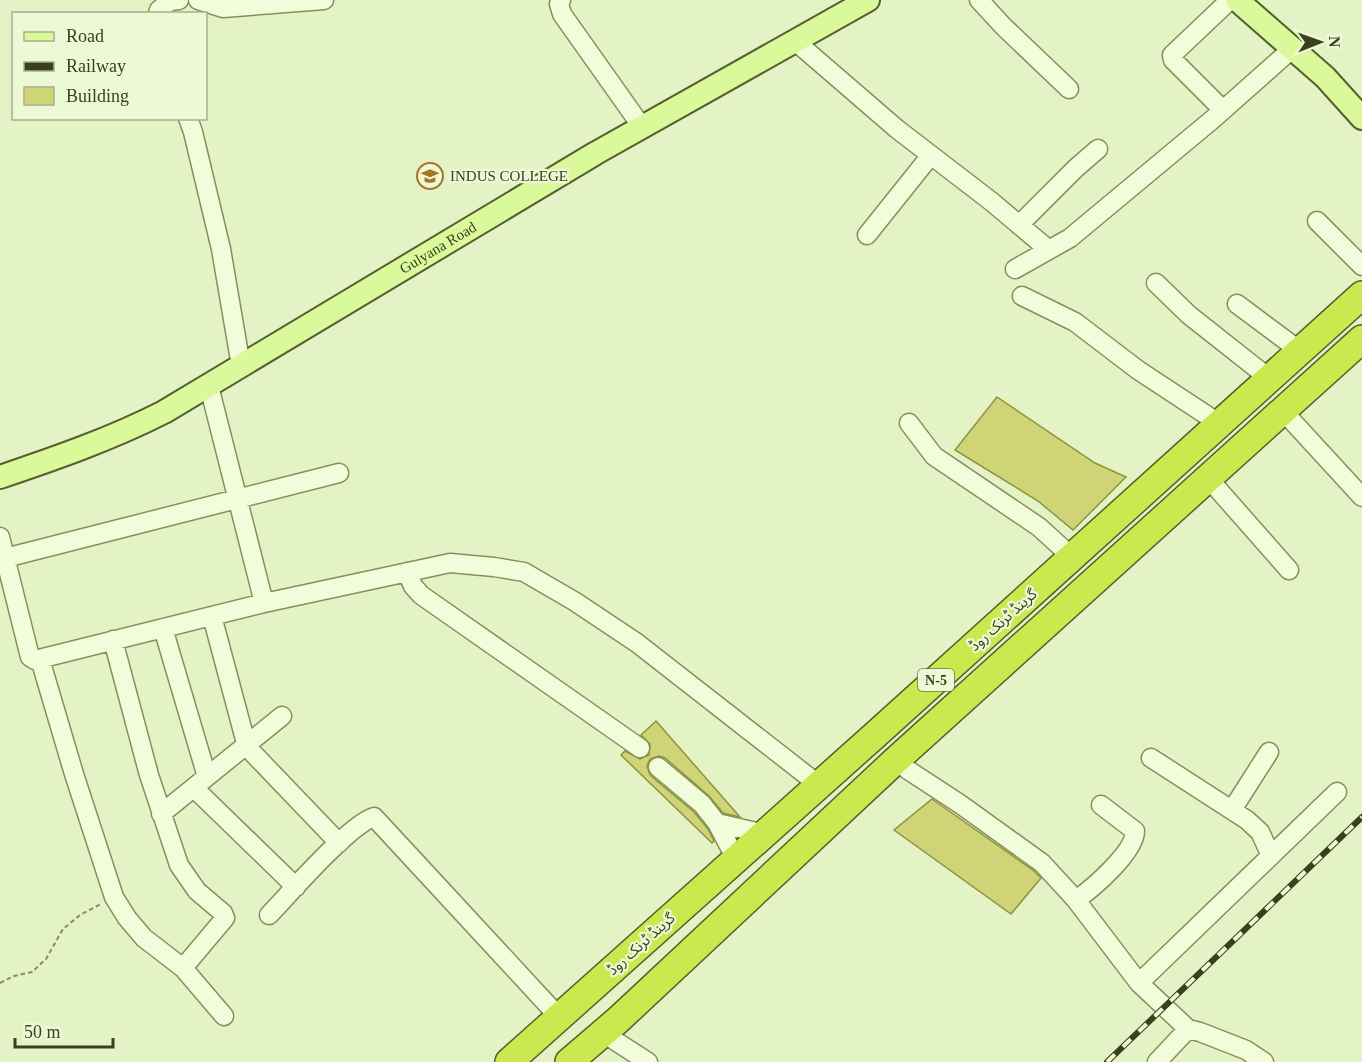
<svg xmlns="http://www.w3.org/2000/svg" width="1362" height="1062" font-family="'Times New Roman','Noto Sans Arabic',serif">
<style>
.building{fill:#cfd577;stroke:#8f923c;stroke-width:1.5}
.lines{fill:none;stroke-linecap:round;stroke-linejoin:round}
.minor-casing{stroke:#869059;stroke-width:21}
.major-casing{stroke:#585e2d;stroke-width:26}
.highway-casing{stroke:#585e2d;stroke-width:30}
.path{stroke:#869059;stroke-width:2;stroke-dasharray:4.5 3;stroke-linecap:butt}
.minor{stroke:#f0fcda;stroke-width:18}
.major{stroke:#d9f99a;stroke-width:22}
.highway{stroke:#cae94e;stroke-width:27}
.rail-casing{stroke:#3b3f1e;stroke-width:6}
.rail{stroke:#edf9d6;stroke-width:4;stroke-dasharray:11;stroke-linecap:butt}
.labels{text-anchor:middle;stroke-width:4.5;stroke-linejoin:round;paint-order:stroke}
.shield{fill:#edf9d6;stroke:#707755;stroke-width:1.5}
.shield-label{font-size:14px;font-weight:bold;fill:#3b3f1e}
.poi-label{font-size:15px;fill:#3b3f1e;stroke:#edf9d6;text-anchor:start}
.street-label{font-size:15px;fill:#3b3f1e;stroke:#edf9d6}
</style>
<rect width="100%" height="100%" fill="#e3f3c5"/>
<path class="building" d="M997,397L1095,463L1126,477L1073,530L1038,501L955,450Z
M656,721L740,817L723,813L709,796L665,758L659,756L650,759L647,766L650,775L694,812L708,829L714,841L712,843L621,755L625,751L640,759L649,755L650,744L641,735Z
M932,799L1034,871L1041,878L1011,914L894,830Z"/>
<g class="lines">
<defs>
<path id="minor" d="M198,0L223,8L324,0
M561,0L559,4L562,14L642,127
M979,0L1003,26L1069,89
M158,14L159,10L170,1L179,0
M795,41L897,129L992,202L1049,250
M1223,110L1173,60L1172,55L1230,0
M188,118L193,132L221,249L241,366
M1317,221L1362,266
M1019,225L1076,168L1098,149
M867,235L931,155
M1015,269L1070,238L1213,119L1293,48
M1156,283L1189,315L1270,379
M1022,296L1075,322L1138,370L1220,424
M1237,304L1300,351
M209,386L264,603
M1283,411L1362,497
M909,423L934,456L1039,527L1072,557
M1208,478L1289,570
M0,537L30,657L35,660L264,603L450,563L494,567L524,572L574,601L637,643L819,785
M5,558L339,473
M407,572L413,586L421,595L640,748
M212,616L247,747L339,843
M163,628L207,777
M113,640L149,775L179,865L197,891L223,913L225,918L183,968
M40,659L74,774L114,897L127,918L144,938L183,968L224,1016
M1151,758L1247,820L1260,832L1271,856
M896,760L908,770L960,804L1042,863L1076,900L1139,983L1188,1029L1200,1032L1246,1050L1264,1062
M658,767L702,804L717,823L736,859
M194,788L296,887
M1232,810L1269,752
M161,814L282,716
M717,823L765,834
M1076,900C1093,888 1135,852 1135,831L1101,805
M269,915C290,893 349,825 374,817L559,1017
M1139,983L1337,792
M603,1033L648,1062
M1157,1062L1188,1029"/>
<g id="major">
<path d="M1237,0L1325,77L1362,118"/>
<path id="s1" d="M0,477C56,458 111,439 164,412L596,153L868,0"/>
</g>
<path id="highway" d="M509,1062L874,736L1362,295
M569,1062L618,1020L896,760L1362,339"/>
</defs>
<use href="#minor" class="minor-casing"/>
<use href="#major" class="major-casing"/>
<use href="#highway" class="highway-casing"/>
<path class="path" d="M0,983L14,976L32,972L46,959L63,929L80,915L101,904"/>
<use href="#minor" class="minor"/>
<use href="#major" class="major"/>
<use href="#highway" class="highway"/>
<defs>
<path id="rail" d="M1107,1062L1362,817"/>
</defs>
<use href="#rail" class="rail-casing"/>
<use href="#rail" class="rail"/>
</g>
<defs>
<symbol id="university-ring" viewBox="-11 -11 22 22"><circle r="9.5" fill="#edf9d6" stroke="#a67622" stroke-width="1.5"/><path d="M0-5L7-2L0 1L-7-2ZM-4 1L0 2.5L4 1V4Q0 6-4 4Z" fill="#a67622"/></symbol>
</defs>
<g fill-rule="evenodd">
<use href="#university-ring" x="415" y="161" width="30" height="30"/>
</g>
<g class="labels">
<rect class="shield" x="918" y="669" width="36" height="22" rx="4.5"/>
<g class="shield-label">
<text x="936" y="685">N-5</text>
</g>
<g class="poi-label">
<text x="450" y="181">INDUS COLLEGE</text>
</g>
<g class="street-label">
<text dy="5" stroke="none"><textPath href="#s1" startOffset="496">Gulyana Road</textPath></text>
<text transform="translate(1003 620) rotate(-42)" y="5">گرینڈ ٹرنک روڈ</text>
<text transform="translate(641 944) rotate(-42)" y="5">گرینڈ ٹرنک روڈ</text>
</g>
</g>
<rect x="12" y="12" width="195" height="108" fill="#edf9d6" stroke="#a6af8c" stroke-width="1.5"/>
<rect x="24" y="32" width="30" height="9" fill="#d9f99a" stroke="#a6af8c" stroke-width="1.5"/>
<text x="66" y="42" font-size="18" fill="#3b3f1e">Road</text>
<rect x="24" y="62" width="30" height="9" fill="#3b3f1e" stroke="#a6af8c" stroke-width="1.5"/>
<text x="66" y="72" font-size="18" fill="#3b3f1e">Railway</text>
<rect x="24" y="87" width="30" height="18" fill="#cfd577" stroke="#a6af8c" stroke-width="1.5"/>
<text x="66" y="102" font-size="18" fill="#3b3f1e">Building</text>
<g transform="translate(1320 42) rotate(89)" stroke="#edf9d6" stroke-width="4.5" paint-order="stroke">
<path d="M0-4.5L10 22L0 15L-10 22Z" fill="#3b3f1e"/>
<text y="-9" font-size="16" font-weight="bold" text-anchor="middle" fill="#3b3f1e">N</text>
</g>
<path d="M15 1038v9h98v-9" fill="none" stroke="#3b3f1e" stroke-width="3"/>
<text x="24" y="1038" font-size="18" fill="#3b3f1e" stroke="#edf9d6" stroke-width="4.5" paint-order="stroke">50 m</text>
</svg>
